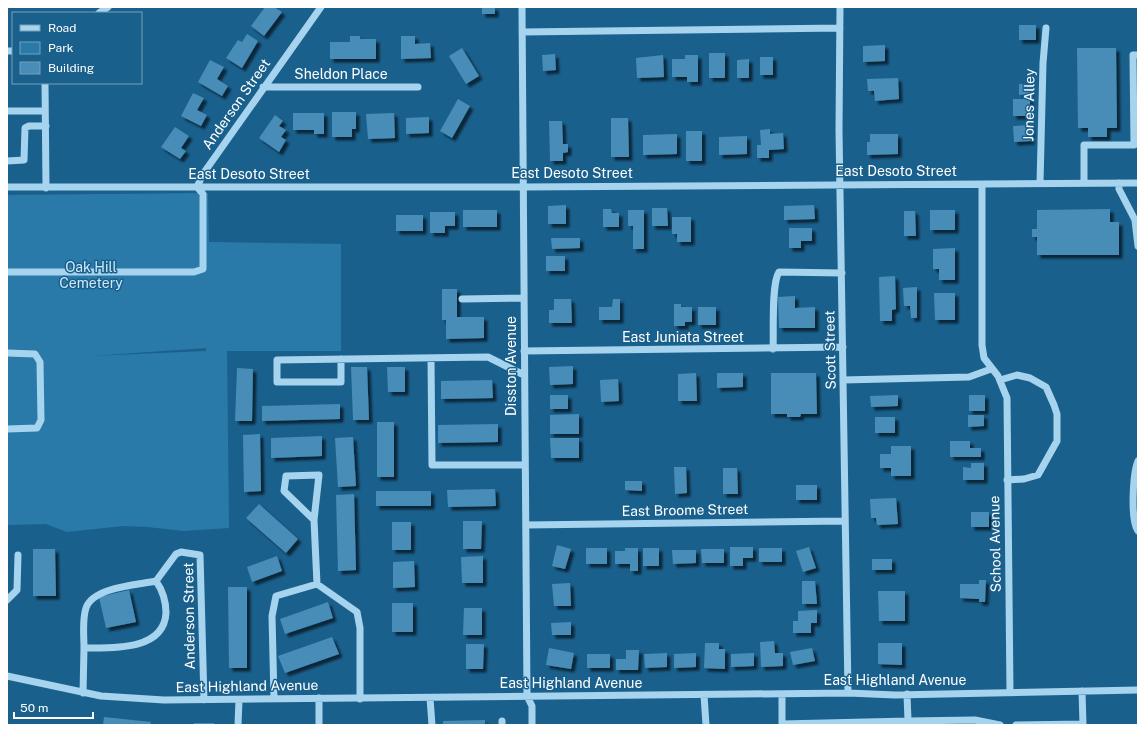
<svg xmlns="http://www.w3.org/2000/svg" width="1145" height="732" font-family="'Public Sans',sans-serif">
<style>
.green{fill:#2a7aa9;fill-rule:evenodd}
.building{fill:#478db7;filter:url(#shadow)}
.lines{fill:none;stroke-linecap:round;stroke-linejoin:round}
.minor{stroke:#a6d3ee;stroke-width:7}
.labels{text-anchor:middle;stroke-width:3;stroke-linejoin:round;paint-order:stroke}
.street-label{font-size:14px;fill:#fff;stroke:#1a608d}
.park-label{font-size:14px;fill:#cce9fa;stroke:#1a608d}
</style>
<defs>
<filter id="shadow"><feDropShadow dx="3.5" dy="3.5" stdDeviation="1" flood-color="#0009"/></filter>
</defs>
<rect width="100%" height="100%" fill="#1a608d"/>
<path class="green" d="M208,193L209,242L341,244V351H227L229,528L184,531L147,527L123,526L67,532L46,524L7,525V195ZM206,348V351L92,356Z"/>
<path class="building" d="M265,7H274L282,12L264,36L251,26Z
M482,7H495V14H482Z
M1019,25H1036V40H1019Z
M247,34L258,41L242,68L226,58L238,40L242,42Z
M350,36H360V39H376V59H330V42H350Z
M401,36H415V44L430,43L431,58L401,59Z
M885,45V61L863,62V46Z
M462,48L479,76L466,84L449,56Z
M1077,48H1116L1117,128H1107V137H1088V128H1078Z
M709,53H725V78H709Z
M555,54L556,70L543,71L542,55Z
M663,55L664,77L637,78L636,58Z
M685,55H698V82H687V77H672V59H685Z
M760,57H773V75H760Z
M749,59V78H737V60Z
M210,60L224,67L217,79L228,86L222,96L198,82Z
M898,78L899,99L875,101L874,91H868L867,79Z
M1019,84H1029L1030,94L1019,95Z
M193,93L204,98L197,110L207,115L201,126L181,116Z
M458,99L470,106L452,138L440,131Z
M1013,99H1030V116H1013Z
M332,112H356V129H352V137H332Z
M293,113H324V134H314V130H293Z
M394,113L395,138L368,139L366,114Z
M275,115L283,121L279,126L286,130L281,137L286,140L279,152L259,138Z
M429,117V133L406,134V118Z
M611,118H628L629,157H611Z
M549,121H562L563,144H568V152L563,153V161H550Z
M1031,125V141L1014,142L1013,126Z
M175,127L189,136L181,148L186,151L180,159L161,147Z
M770,129V134L783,133L784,149L769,150V158H757V145H761L760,130Z
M686,131H702V161H686Z
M677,134V154L643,155V135Z
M870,134H898V154L867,155V142H870Z
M747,136V154L719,155V137Z
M566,205V224H548V206Z
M814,205L815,219L784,220V206Z
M652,208H667L668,226H652Z
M603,209H611L612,213H619V227H603Z
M1110,209V222H1119V255H1037V237H1032V229H1037V210Z
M463,210H497V227H463Z
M628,210H644V249H633V226H628Z
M930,210H955V230H930Z
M904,211H915L916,236H904Z
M430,212H455V226H445V233H430Z
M396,215H423V231H396Z
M672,217H691V242H677V234H672Z
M789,228H812V241H801V248H789Z
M551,238H580V248L552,249Z
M955,248V280H939V269H933V249Z
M546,256H565V271H546Z
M895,276L896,309L892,310V321H880L879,277Z
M917,287V318H911L910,306H904L903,288Z
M442,289H457V317H484V338L446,339V320H442Z
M934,293H955V320H935Z
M795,296V308L815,307V328H779L778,297Z
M554,299H571L572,323H549V310H554Z
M613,299H620V320H599V307H612Z
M674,304H681V307H692V322H685V326H674Z
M698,307H716V325H698Z
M573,366V384L550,385L549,367Z
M351,367H367L369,420H353Z
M387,367H405V392H388Z
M237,368L253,369L252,421H235Z
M696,373L697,401H678V374Z
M717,373H743V387L717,388Z
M771,373H816L817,414H801L800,417H787V414H771Z
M618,379L619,401L601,402L600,380Z
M492,380L493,398L441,399V381Z
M550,395H568V409H550Z
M898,395V406L871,407L870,396Z
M969,395H985V411H969Z
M340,404V419L262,421V406Z
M579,414V434H550V415Z
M968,415H984V426L968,427Z
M875,417H895V433H875Z
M377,422H394V477H377Z
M498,424V442L438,443V425Z
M260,434L261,491L244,492L243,435Z
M322,436V456L271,458V438Z
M353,437L356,486L338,487L335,438Z
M550,438H579V458H551Z
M950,441H970V448H981V457H950Z
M891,446H911V476H891V468H880V454H891Z
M971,463H984V480H963V467L971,468Z
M674,467H686L687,493L675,494Z
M723,468H737L738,494H723Z
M625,481H642V491L625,490Z
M796,485H817V500H796Z
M495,489L496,506L448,507L447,490Z
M376,491H431V506H376Z
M354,494L356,570L338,571L336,495Z
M896,498L898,524L877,525L876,518H871L870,499Z
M259,504L298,539L286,553L246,518Z
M971,512H989V527H971Z
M463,521H482L481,549H463Z
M392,522H411V550H392Z
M557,545L571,549L565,569L552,566Z
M730,547H753V558H743V566H730Z
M809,547L816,568L803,572L796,551Z
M586,548H607V564H586Z
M625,548H638V571H630V564H615V551H625Z
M643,548H659V566H643Z
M759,548H782V562H759Z
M33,549H55L56,596H33Z
M701,549H724V563H702Z
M672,550H696V563L673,564Z
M277,556L282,571L252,582L247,567Z
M483,556V583H462L461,557Z
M872,559H892V570H872Z
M414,561L415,587L393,588V562Z
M979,580H986L985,602H979V599L960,598V584H979Z
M802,581H815L817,604H802Z
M570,583L571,606H554L552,584Z
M228,587H247V668H229Z
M129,590L136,622L106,628L99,597Z
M878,591H905V621H879Z
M328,602L333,618L285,634L280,619Z
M392,603H413V632H392Z
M464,608H482V635H463Z
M817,610V623H811V633H793V621H798V611Z
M571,622V635H552L551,623Z
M332,637L339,654L285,673L278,656Z
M774,641L775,653H783V666L761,667L760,642Z
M705,643H719V649H725V669L704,668Z
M878,643H902V665L878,664Z
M466,644H484L483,669H466Z
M549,648L574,653L571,669L546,665Z
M812,648L815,661L793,665L790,652Z
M626,650H639L638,670H616V659H626Z
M667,653V667L645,668L644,654Z
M696,653V667L674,668V654Z
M754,653V666L731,667V654Z
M587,654H610V668H587Z
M104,717L151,722L150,725H103Z
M485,720V725H443V721Z
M194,723H214V725H194Z"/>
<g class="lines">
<path class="minor" d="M522,7L527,696L532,706V725
M840,7L839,130L848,693
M99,13L108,7
M522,32L840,28
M7,51H13
M45,83L46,188
M263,87H418
M7,111H45
M7,161L24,160L25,128L29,126H46
M1040,183L1043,63L1046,28
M1084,183V145H1134L1133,55H1138
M1119,183V189L1135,220L1138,246
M982,184V345L984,358L998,376L1007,398L1010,692
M7,187H524L1138,183
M7,272H194L203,269V194L197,187L203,174L321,7
M462,299L524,298
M773,349C774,332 771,284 779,272L842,273
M524,351L843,347
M7,353L35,354L40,362L41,420L37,428L7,429
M431,358L432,465H525
M341,359V382H277V360L488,357L524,375
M843,380L969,377L991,369
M1000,380L1017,375L1030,378L1046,387L1054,405L1057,414V441L1038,475L1024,479L1007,480
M1138,461C1133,473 1130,520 1138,531
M314,520L284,491L286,476L319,475L314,520L317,584
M526,525L844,521
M156,581C137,585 93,587 86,608C82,620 84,635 84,648C112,648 164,651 166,613C166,600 163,591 156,581L176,554L181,552L200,555L204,700
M7,600L17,590L18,555
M7,676L101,696L164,700L848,693L895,695L1138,690
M1082,691L1083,725
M83,693L84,648
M782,694V725
M907,694L908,721L975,720L1000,725
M704,695L706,725
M319,698V725
M430,698L432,725
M274,699L272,616L276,596L317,584L357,612L360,628V699
M782,724L908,721
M238,725L239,700
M502,725V721
M1016,725L1083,724"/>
</g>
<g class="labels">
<g class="street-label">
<text x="341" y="79">Sheldon Place</text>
<text transform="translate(236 104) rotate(-55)" y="5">Anderson Street</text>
<text transform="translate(1029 105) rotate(-89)" y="5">Jones Alley</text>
<text x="896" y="176">East Desoto Street</text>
<text x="572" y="178">East Desoto Street</text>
<text x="249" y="179">East Desoto Street</text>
<text x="683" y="342">East Juniata Street</text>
<text transform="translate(830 350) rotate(-91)" y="5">Scott Street</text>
<text transform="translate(511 366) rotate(-90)" y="5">Disston Avenue</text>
<text transform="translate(685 510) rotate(-1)" y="5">East Broome Street</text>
<text transform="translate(995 544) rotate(-91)" y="5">School Avenue</text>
<text transform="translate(189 616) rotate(-91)" y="5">Anderson Street</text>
<text x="895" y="685">East Highland Avenue</text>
<text x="571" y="688">East Highland Avenue</text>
<text transform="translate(247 686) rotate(-1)" y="5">East Highland Avenue</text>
</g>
<g class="park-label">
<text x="91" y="272">Oak Hill<tspan x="91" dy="16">Cemetery</tspan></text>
</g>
</g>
<rect width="1145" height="732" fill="none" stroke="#ffffff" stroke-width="16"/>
<rect x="12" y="12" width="130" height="72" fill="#1a608d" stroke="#76a0bb"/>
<rect x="20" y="25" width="20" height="6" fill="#a6d3ee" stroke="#76a0bb"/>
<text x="48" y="32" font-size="12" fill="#ffffff">Road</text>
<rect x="20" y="42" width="20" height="12" fill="#2a7aa9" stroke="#76a0bb"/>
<text x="48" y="52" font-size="12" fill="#ffffff">Park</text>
<rect x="20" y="62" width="20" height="12" fill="#478db7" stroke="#76a0bb"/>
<text x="48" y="72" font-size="12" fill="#ffffff">Building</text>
<path d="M14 712v6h79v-6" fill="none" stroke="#ffffff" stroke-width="2"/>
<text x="20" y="712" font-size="12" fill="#ffffff" stroke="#1a608d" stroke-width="3" paint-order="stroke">50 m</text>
</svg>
